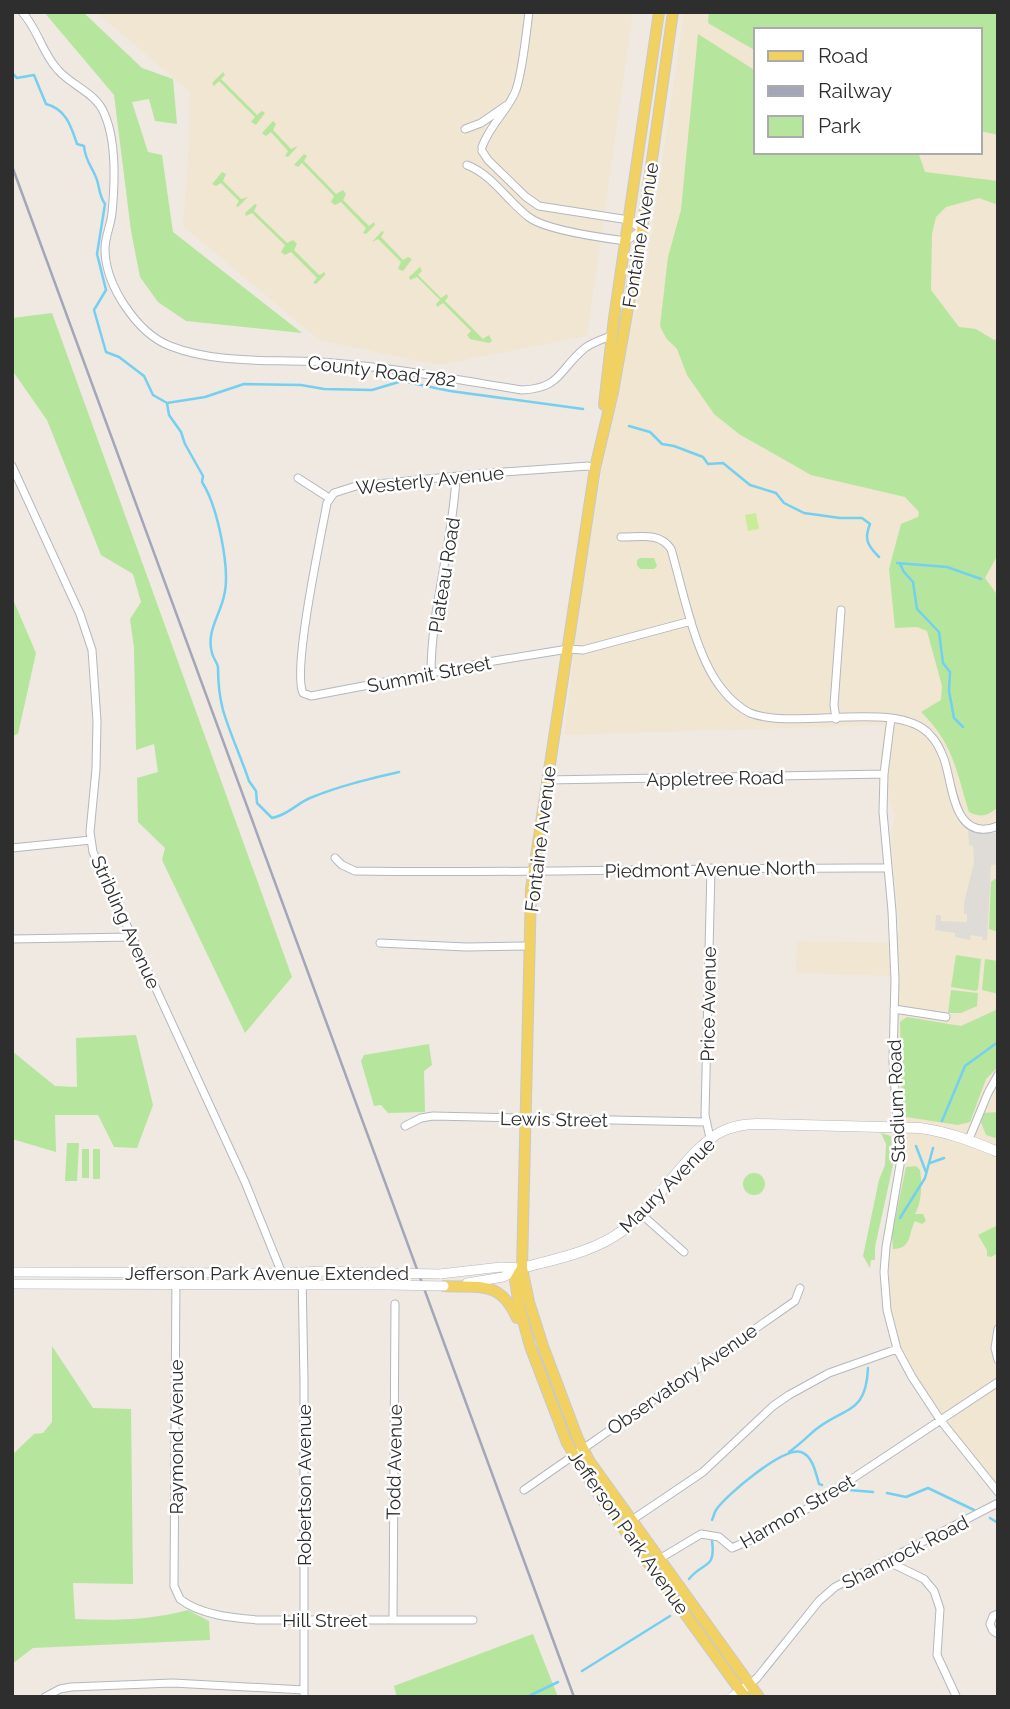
<svg xmlns="http://www.w3.org/2000/svg" width="1010" height="1709" font-family="Raleway,sans-serif">
<style>
.education{fill:#f0e6d1;fill-rule:evenodd}
.green{fill:#b6e59e}
.pitch{fill:#c9ec9a}
.plaza{fill:#dfdcd8}
.lines{fill:none;stroke-linecap:round;stroke-linejoin:round}
.stream{stroke:#75cff0;stroke-width:2.5}
.minor-casing{stroke:#b4b7c1;stroke-width:9}
.tertiary-casing{stroke:#b4b7c1;stroke-width:10}
.secondary-casing{stroke:#b4b7c1;stroke-width:11}
.primary-casing{stroke:#c9c9c9;stroke-width:12}
.minor{stroke:#fff;stroke-width:7}
.tertiary{stroke:#fff;stroke-width:9}
.secondary{stroke:#fff;stroke-width:10}
.primary{stroke:#f2d163;stroke-width:10}
.rail{stroke:#a3a6b8;stroke-width:2.5}
.tertiary-bridge-casing{stroke:#b4b7c1;stroke-width:10;stroke-linecap:butt}
.tertiary-bridge{stroke:#fff;stroke-width:9}
.labels{text-anchor:middle;stroke-width:5;stroke-linejoin:round;paint-order:stroke}
.street-label{font-size:19px;fill:#2e2e2e;stroke:#fff}
</style>
<rect width="100%" height="100%" fill="#efe9e1"/>
<path class="education" d="M96,12H633L587,336L438,365L319,340L183,226L190,133V92Z
M684,12H998V1492L940,1420L896,1348L883,1279L898,1179L894,1106L895,976L796,973L797,941L893,943V932H900L891,836L895,815L879,772L884,725L564,735L582,591L601,477L606,406L631,330L648,259ZM756,30H980V152H756Z"/>
<path class="green" d="M44,12H83L142,68L173,79L177,124L155,121L149,99L132,102L148,152L162,155L173,232L302,333L186,321L158,302L140,277L131,231L114,95Z
M709,12H998V135L980,131V30H756V51L708,23Z
M698,34L756,71V152H918L925,172L998,181V205L979,198L946,207L936,217L932,234L931,290L959,327L976,329L994,340L998,339V554L985,578L998,596V807C988,816 981,818 969,812C956,770 953,743 921,712L941,700L942,686L927,631L917,627L895,628L889,569L901,524L918,517L919,512L905,497L811,475L739,434L714,414L687,375L677,349L666,338L660,326L668,257L681,210Z
M223,72L225,75L221,79L257,115L262,111L265,113L256,125L251,122L255,117L219,81L214,86L212,83Z
M273,121L276,124L273,130L291,149L298,146L288,157L285,156L288,151L271,132L266,136L262,133Z
M304,154L307,156L304,161L336,194L343,190L346,194L343,200L369,226L374,222L375,225L366,234L363,233L366,228L341,202L335,205L331,202L334,196L302,163L298,167L294,165Z
M222,172L226,174L223,181L241,199L248,197L238,207L236,206L239,201L221,183L216,186L212,184Z
M255,204L257,205L254,211L287,243L293,240L297,244L294,250L319,275L325,272V275L316,284L313,283L317,278L291,252L285,255L281,252L285,245L252,213L246,216L245,213Z
M382,231L384,232L381,237L403,260L408,257L412,259L403,271L398,269L401,262L378,239L372,242Z
M420,267L422,271L418,275L441,298L447,294L448,297L445,301L483,339L489,335L492,341L489,343L470,339L467,335L471,331L443,303L437,307L436,304L440,300L417,277L410,280L409,277Z
M52,313L292,977L245,1033L162,860L165,848L138,822L137,778L158,772L154,744L136,750L134,648L130,619L141,602L133,574L101,555L47,420L12,370V318Z
M640,558H654L657,566L654,569H640L637,565V560Z
M12,597L36,653L18,734L12,736Z
M995,879H998V932L989,929L991,882Z
M956,955L981,959L978,989L976,991L951,987Z
M985,959L998,961V994L982,990Z
M951,990L978,993L977,1006L961,1013H948Z
M998,1009V1067L986,1079L970,1122L958,1125L906,1117L902,1113L900,1022L907,1017L961,1026Z
M136,1035L153,1105L137,1148L114,1147L98,1115H55L56,1152L12,1139V1051L55,1086L77,1087L76,1038Z
M429,1044L432,1065L424,1071L425,1112L388,1113L381,1105L374,1106L361,1061L364,1055Z
M998,1112V1139L986,1135L981,1122L983,1113Z
M881,1133L891,1136L893,1165L875,1247V1260H871L870,1268L863,1256L879,1180L885,1165L886,1144Z
M67,1143H79L77,1181H65Z
M82,1149H89V1178H82Z
M93,1149H100V1179H93Z
M916,1166L920,1170C922,1183 922,1202 915,1214H923L926,1221L922,1224L915,1221C908,1234 912,1249 893,1249L892,1234L906,1167Z
M743 1184a11 11 0 1 1 22 0a11 11 0 1 1-22 0Z
M998,1225V1253L991,1257L987,1256V1250L978,1235Z
M52,1346L93,1408L131,1409L133,1584L73,1583L75,1619C113,1621 151,1620 188,1610L209,1621L210,1640L33,1648L12,1664V1455L34,1434L43,1433L52,1422Z
M533,1634L558,1697H397L394,1686Z"/>
<path class="pitch" d="M756,513L759,529L748,531L745,515Z"/>
<path class="plaza" d="M968,829L979,833H998V864L991,865L987,940H982L983,937L971,935L970,940L955,937V933L935,930L936,915H941V921L967,922V914H964V903L974,862L973,846L969,845Z"/>
<g class="lines">
<path class="stream" d="M12,73L17,78L34,75L46,104C66,109 71,126 77,144L84,146C85,159 90,164 95,175C100,185 98,194 105,204L97,254L106,290L94,310L106,352L119,357L144,376L153,395L167,403L205,397L244,384L301,385L324,389L372,390L402,381L450,391L583,409
M167,403L169,415L181,432L185,444L203,476L202,482C217,505 231,569 224,596C220,615 206,632 212,653C213,658 217,662 218,667C218,682 219,695 223,710C230,734 241,757 249,781L256,791L257,803L272,818C288,815 296,804 310,798C339,786 369,779 399,772
M629,426L650,432L662,444L674,446L703,457L708,464L723,463L750,485L776,493L784,503L804,513L840,518H862L870,524C864,539 867,545 879,557
M897,563L947,567L981,579
M900,564L904,572L913,582L917,609L939,632L943,663L950,672L949,691L954,718L963,727
M942,1121L965,1066L998,1042
M916,1146L926,1172
M930,1163L944,1158
M900,1218L925,1178L933,1148
M789,1452C799,1445 806,1438 815,1430C845,1406 866,1415 868,1368
M849,1490L873,1492
M887,1493L906,1497L928,1488L974,1510
M990,1518L998,1523
M712,1520C713,1518 715,1511 716,1510C726,1495 783,1447 801,1452C813,1456 816,1474 819,1484L822,1485
M689,1579C703,1561 716,1570 712,1541
M582,1671L670,1616
M527,1697L558,1682"/>
<defs>
<path id="minor" d="M22,12C38,29 42,53 58,70C72,86 96,93 104,113C117,141 115,182 112,213C111,225 105,236 105,249C105,285 137,333 170,346C222,366 279,358 333,363C396,368 459,380 522,390C562,388 558,370 585,348C593,342 603,339 611,336
M465,129L481,123L507,105
M482,147C490,124 508,111 516,90C523,69 526,34 529,12
M467,165C493,175 508,202 530,218C547,230 603,238 626,241L642,230L629,220L539,206L526,197L488,160L482,151
M12,466L80,614L92,650L97,721L96,769L90,832L93,852L245,1182L283,1276
M595,468L588,466L490,473L356,486L334,493L327,503C321,536 292,670 303,693L311,696L494,661L568,649L583,650L691,621
M298,478L329,498
M621,537C640,537 660,532 671,549C683,590 695,656 722,689C729,698 740,708 750,713C797,731 900,698 931,736C937,742 941,751 944,759C953,784 953,844 998,826
M431,673C431,609 453,542 456,477
M891,718L884,774L883,812L892,911L895,980L893,1061L900,1165L886,1247L884,1272L887,1310L897,1349L912,1377L941,1421L998,1492
M836,719L834,705L841,610
M546,780L884,774
M12,848L91,840
M335,858L342,865L355,871C532,874 710,867 887,868
M12,939L132,937
M380,943L466,947L530,946
M894,1009L946,1017
M405,1126L421,1118L433,1116L705,1122
M710,1138L705,1115L711,868
M969,1139L988,1093L998,1075
M641,1214L684,1252
M176,1273L174,1586L180,1599C200,1615 233,1618 258,1620H473
M302,1273L304,1381V1697
M998,1329L995,1348L998,1360
M524,1490L795,1301L800,1288
M629,1522L703,1472L773,1406L789,1395L829,1373L897,1349
M656,1561L701,1534L719,1537L732,1548L755,1538L805,1510L998,1382
M887,1561L924,1579L934,1591L940,1609L937,1655L956,1696
M998,1614L993,1616L990,1624L993,1631L998,1634
M393,1620L395,1304
M750,1684L757,1678L819,1601L835,1587L998,1503
M45,1697L60,1689L71,1687L173,1683L304,1690"/>
<path id="tertiary" d="M12,1272L284,1273L323,1271L385,1273
M440,1274L501,1267L522,1268
M467,1283L503,1277L520,1269
M12,1284L389,1285
M732,1697L746,1687"/>
<path id="secondary" d="M522,1268C555,1259 594,1252 622,1231C656,1207 691,1144 725,1130C735,1126 746,1124 757,1124L920,1128C948,1132 972,1141 998,1152"/>
<path id="primary" d="M673,12L642,230L613,392L595,468L531,889L522,1268L529,1302L543,1346L578,1439L590,1462L759,1697
M604,405L614,318L659,12
M522,1268L515,1280L519,1306L530,1346L567,1443L594,1488L745,1697
M444,1286C480,1288 500,1280 517,1318"/>
</defs>
<use href="#minor" class="minor-casing"/>
<use href="#tertiary" class="tertiary-casing"/>
<use href="#secondary" class="secondary-casing"/>
<use href="#primary" class="primary-casing"/>
<use href="#minor" class="minor"/>
<use href="#tertiary" class="tertiary"/>
<use href="#secondary" class="secondary"/>
<use href="#primary" class="primary"/>
<path class="rail" d="M12,166L574,1697"/>
<defs>
<path id="tertiary-bridge" d="M385,1273L440,1274
M389,1285L444,1286"/>
</defs>
<use href="#tertiary-bridge" class="tertiary-bridge-casing"/>
<use href="#tertiary-bridge" class="tertiary-bridge"/>
</g>
<g class="labels">
<g class="street-label">
<text transform="translate(640 235) rotate(-81)" y="7">Fontaine Avenue</text>
<text transform="translate(382 371) rotate(7)" y="7">County Road 782</text>
<text transform="translate(430 480) rotate(-6)" y="7">Westerly Avenue</text>
<text transform="translate(444 575) rotate(-81)" y="7">Plateau Road</text>
<text transform="translate(429 674) rotate(-11)" y="7">Summit Street</text>
<text transform="translate(715 778) rotate(-1)" y="7">Appletree Road</text>
<text transform="translate(540 839) rotate(-83)" y="7">Fontaine Avenue</text>
<text transform="translate(710 869) rotate(-1)" y="7">Piedmont Avenue North</text>
<text transform="translate(126 922) rotate(66)" y="7">Stribling Avenue</text>
<text transform="translate(708 1004) rotate(-89)" y="7">Price Avenue</text>
<text transform="translate(896 1101) rotate(-92)" y="7">Stadium Road</text>
<text transform="translate(554 1119) rotate(1)" y="7">Lewis Street</text>
<text transform="translate(667 1185) rotate(-45)" y="7">Maury Avenue</text>
<text x="267" y="1280">Jefferson Park Avenue Extended</text>
<text transform="translate(682 1379) rotate(-35)" y="7">Observatory Avenue</text>
<text transform="translate(176 1437) rotate(-90)" y="7">Raymond Avenue</text>
<text transform="translate(394 1462) rotate(-89)" y="7">Todd Avenue</text>
<text transform="translate(304 1485) rotate(-90)" y="7">Robertson Avenue</text>
<text transform="translate(797 1511) rotate(-30)" y="7">Harmon Street</text>
<text transform="translate(629 1532) rotate(55)" y="7">Jefferson Park Avenue</text>
<text transform="translate(905 1552) rotate(-27)" y="7">Shamrock Road</text>
<text x="325" y="1627">Hill Street</text>
</g>
</g>
<rect width="1010" height="1709" fill="none" stroke="#2e2e2e" stroke-width="28"/>
<rect x="754" y="28" width="228" height="126" fill="#ffffff" stroke="#ababab" stroke-width="2"/>
<rect x="768" y="51" width="35" height="10" fill="#f2d163" stroke="#ababab" stroke-width="2"/>
<text x="818" y="63" font-size="21" fill="#2e2e2e">Road</text>
<rect x="768" y="86" width="35" height="10" fill="#a3a6b8" stroke="#ababab" stroke-width="2"/>
<text x="818" y="98" font-size="21" fill="#2e2e2e">Railway</text>
<rect x="768" y="116" width="35" height="21" fill="#b6e59e" stroke="#ababab" stroke-width="2"/>
<text x="818" y="133" font-size="21" fill="#2e2e2e">Park</text>
</svg>
